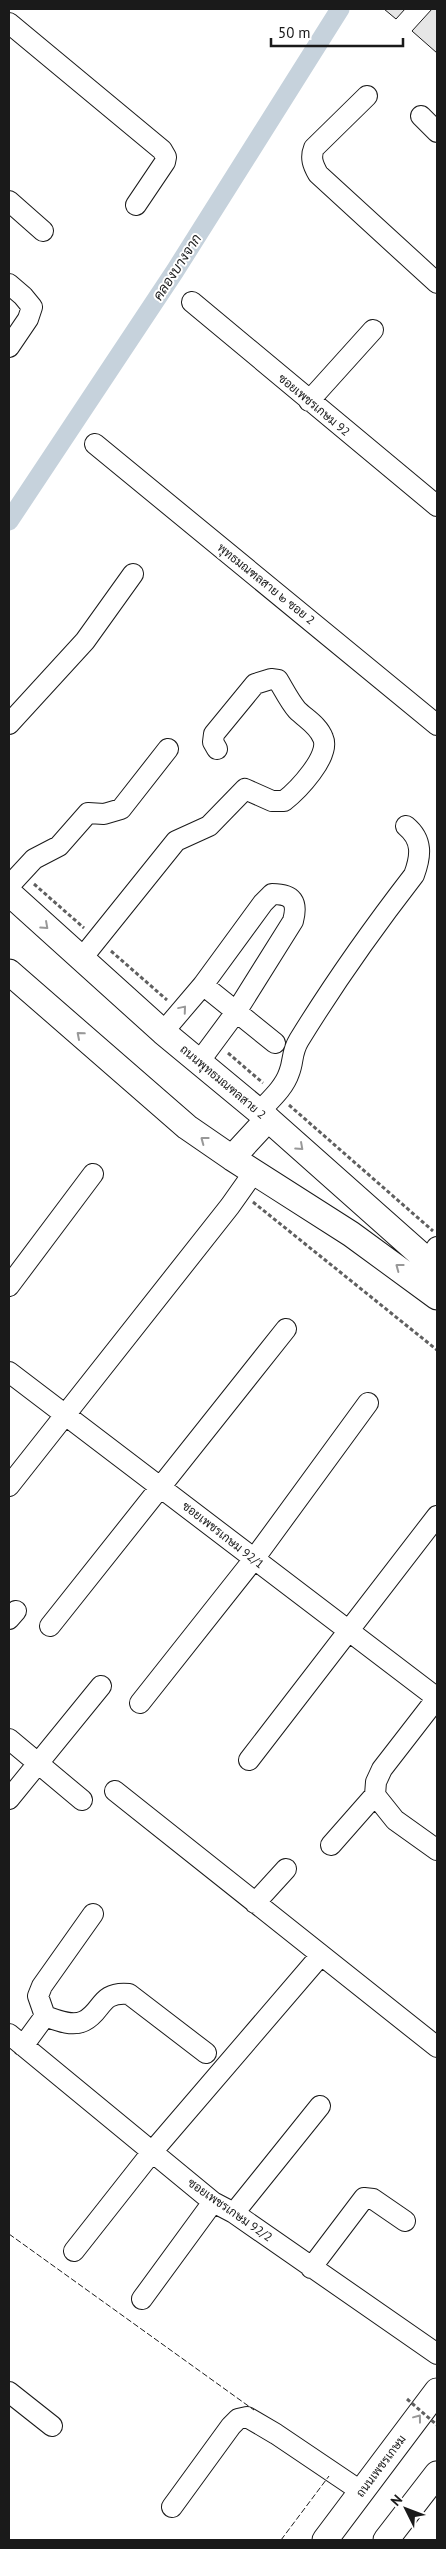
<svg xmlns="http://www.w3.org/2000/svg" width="446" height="2549" font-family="'PT Sans',Sarabun,sans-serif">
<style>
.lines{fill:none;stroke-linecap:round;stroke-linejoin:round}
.canal{stroke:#c6d2dc;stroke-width:19}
.building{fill:#e6e6e6;stroke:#1a1a1a}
.minor-casing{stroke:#1a1a1a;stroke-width:22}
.major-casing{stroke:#1a1a1a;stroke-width:27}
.path{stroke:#5f5f5f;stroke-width:3;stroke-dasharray:4 2.5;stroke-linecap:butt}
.minor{stroke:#fff;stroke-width:20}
.major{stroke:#fff;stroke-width:25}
.path-bridge{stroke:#5f5f5f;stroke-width:3;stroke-dasharray:4 2.5;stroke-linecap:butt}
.fence{stroke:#1a1a1a;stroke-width:1;stroke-dasharray:6 2.5;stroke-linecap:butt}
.oneway{stroke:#989898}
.labels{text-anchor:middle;stroke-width:4;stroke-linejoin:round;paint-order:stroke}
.street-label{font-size:12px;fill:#1a1a1a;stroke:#fff}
.water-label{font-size:14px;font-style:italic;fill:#1a1a1a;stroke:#fff}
</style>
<rect width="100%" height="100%" fill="#fff"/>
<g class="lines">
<path class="canal" d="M9,521L175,271L340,9"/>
</g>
<path class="building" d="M384,9H405L396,19Z
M432,9H437V53L412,31Z"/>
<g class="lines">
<defs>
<path id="minor" d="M9,23L162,150L166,157L165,162L136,205
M367,96L314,148C310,158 313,165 318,174L437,283
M421,116L437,132
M9,201L43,231
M9,284L23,296L32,307L28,319L9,347
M192,302L437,506
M309,401L373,330
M95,444L437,725
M9,724L85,641L133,574
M9,886L34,859L59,846L88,813L104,814L121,809L168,749
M82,958L176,841L209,826L245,789L272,801H284C297,791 331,756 323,738C318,725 306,719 297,710C290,702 284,690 278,680L271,679L255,684L214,734L213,742L217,749
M203,985L275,1043
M163,1032L203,985L263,903L272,894C293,894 298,902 293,921L236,1012L199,1062
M259,1112C270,1100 284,1088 289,1073C294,1061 291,1053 299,1040C334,983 373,928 414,875C421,856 423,840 406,826
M428,1261L437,1247
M9,1286L93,1174
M9,1372L437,1698L382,1769L376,1782L375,1795L331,1845
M9,1486L230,1206L254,1172
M9,1619L16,1611
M50,1626L286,1329
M140,1703L254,1559L368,1403
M9,1739L82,1800
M249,1760L437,1516
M115,1791L437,2047
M375,1795L395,1820L437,1850
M9,1799L101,1686
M255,1903L286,1869
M45,2016L38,1996L42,1986L93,1914
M9,2034L213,2202L234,2213L437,2354
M23,2046L45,2016C56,2020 72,2027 84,2021C103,2012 99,1991 129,1994L206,2053
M234,2213L320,2106
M74,2251L152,2152L321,1955
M311,2268L364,2198L373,2199L405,2221
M142,2299L213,2202
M9,2392L52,2426
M172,2507L231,2426L238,2419L247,2417L276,2434L362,2492"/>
<path id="major" d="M9,893L163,1032L268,1119L437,1269
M9,972L187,1127L232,1158L351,1234L437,1297
M232,1158L268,1119
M325,2540L437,2391
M386,2540L437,2474"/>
</defs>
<use href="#minor" class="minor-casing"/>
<use href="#major" class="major-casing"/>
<path class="path" d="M34,884L84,928
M111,951L167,1000
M228,1053L263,1083
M289,1105L433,1231
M253,1202L437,1350"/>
<use href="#minor" class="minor"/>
<use href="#major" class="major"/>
<path class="path-bridge" d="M407,2399L437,2425"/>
<path class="fence" d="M9,2234L254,2410
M281,2540L329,2476"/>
</g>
<defs><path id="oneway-chevron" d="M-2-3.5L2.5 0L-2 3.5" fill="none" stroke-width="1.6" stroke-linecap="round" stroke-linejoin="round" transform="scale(1.25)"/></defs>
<g class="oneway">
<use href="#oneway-chevron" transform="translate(45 926) rotate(42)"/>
<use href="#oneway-chevron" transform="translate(183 1009) rotate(-50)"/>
<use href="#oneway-chevron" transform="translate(80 1035) rotate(-139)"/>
<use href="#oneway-chevron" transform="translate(204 1140) rotate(-143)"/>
<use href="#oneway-chevron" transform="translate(300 1147) rotate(42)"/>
<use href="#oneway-chevron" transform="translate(399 1267) rotate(-143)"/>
<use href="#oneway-chevron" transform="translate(418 2418) rotate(-53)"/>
</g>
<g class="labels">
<g class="street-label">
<text transform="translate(314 405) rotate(40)" y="4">ซอยเพชรเกษม 92</text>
<text transform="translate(266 584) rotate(39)" y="4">พุทธมณฑลสาย ๒ ซอย 2</text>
<text transform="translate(223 1082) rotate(40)" y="4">ถนนพุทธมณฑลสาย 2</text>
<text transform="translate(223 1535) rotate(38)" y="4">ซอยเพชรเกษม 92/1</text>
<text transform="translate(230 2210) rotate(35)" y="4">ซอยเพชรเกษม 92/2</text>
<text transform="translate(381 2466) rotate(-53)" y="4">ถนนเพชรเกษม</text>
</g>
<g class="water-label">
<text transform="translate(177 267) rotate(-57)" y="5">คลองบางจาก</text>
</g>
</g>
<rect width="446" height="2549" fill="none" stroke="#1a1a1a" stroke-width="20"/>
<g transform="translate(406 2509) rotate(312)" stroke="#ffffff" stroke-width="4" paint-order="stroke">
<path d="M0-4L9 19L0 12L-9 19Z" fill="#1a1a1a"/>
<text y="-8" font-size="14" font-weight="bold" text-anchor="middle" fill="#1a1a1a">N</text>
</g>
<path d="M271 38v8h132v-8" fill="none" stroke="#1a1a1a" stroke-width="2.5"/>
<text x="278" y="38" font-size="15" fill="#1a1a1a" stroke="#ffffff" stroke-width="4" paint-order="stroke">50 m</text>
</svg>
